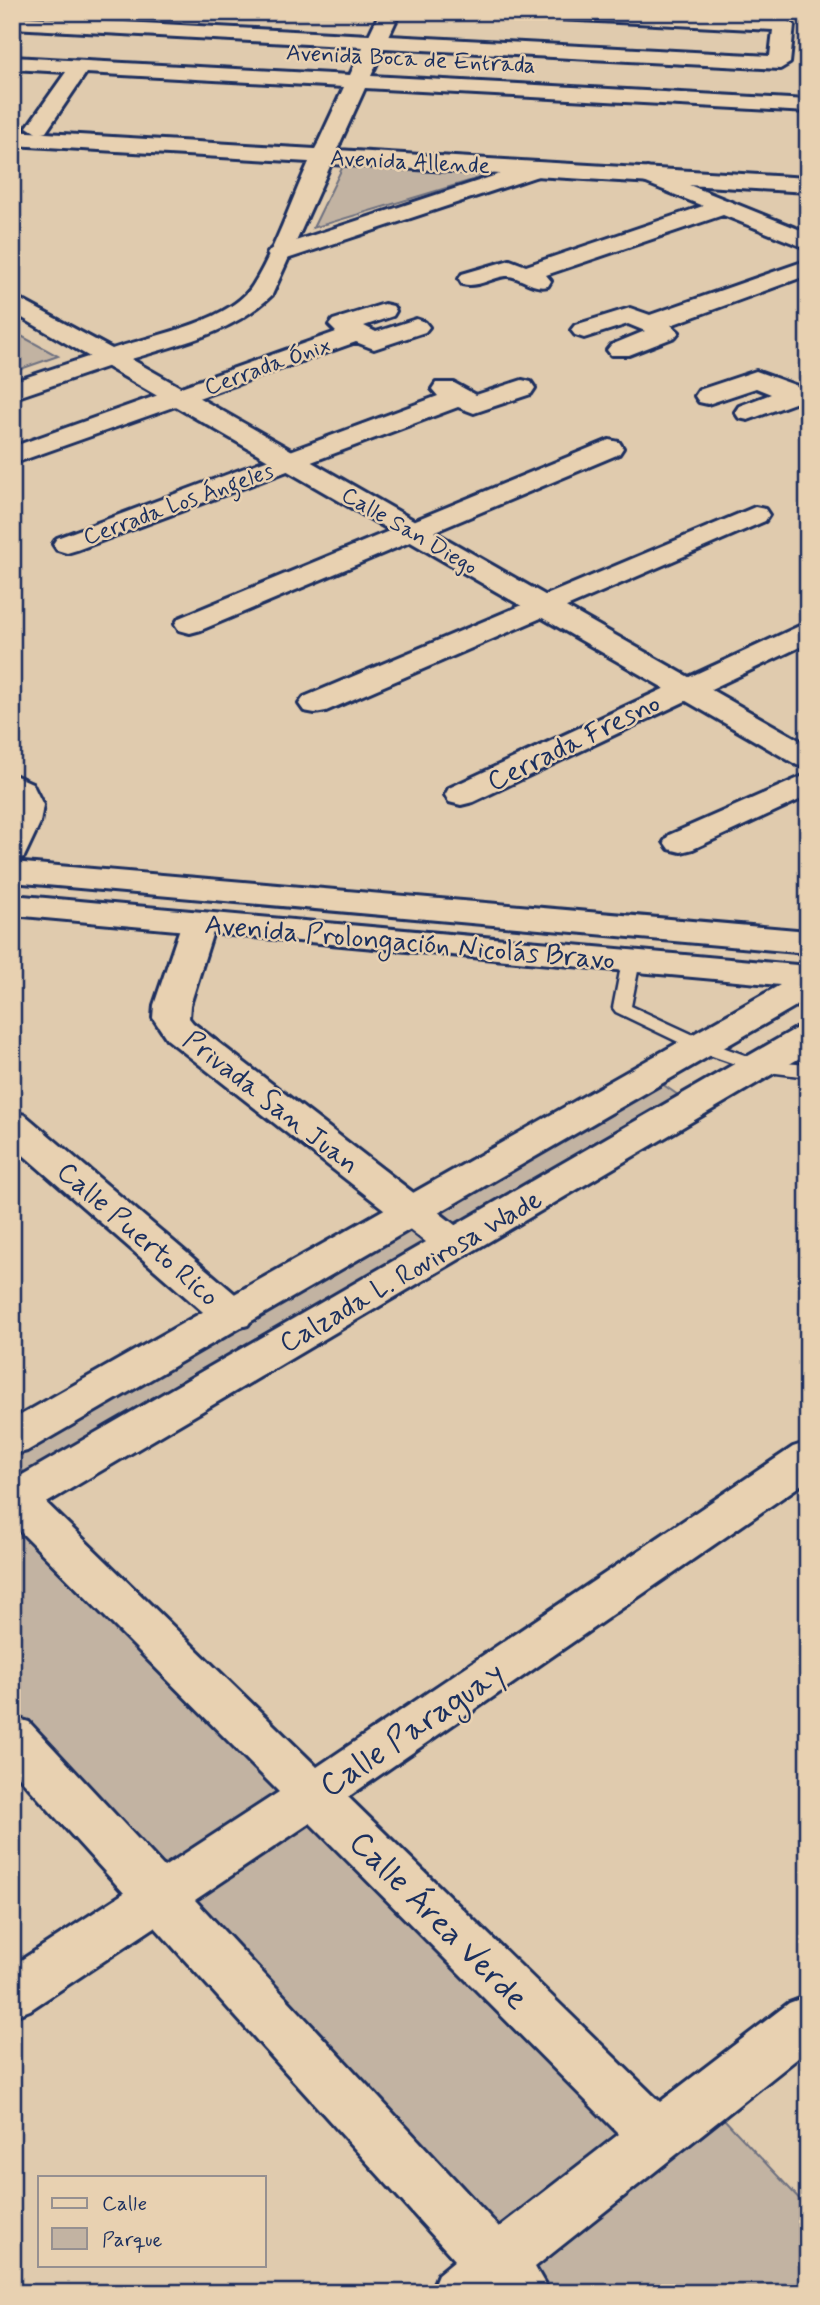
<svg xmlns="http://www.w3.org/2000/svg" width="820" height="2305" font-family="Mynerve,sans-serif">
<style>
.green{fill:#c2b3a2;stroke:#6e7180;stroke-width:2}
.lines{fill:none;stroke-linecap:round;stroke-linejoin:round}
.lane-casing{stroke:#1b2f5e;stroke-width:5}
.street-casing{stroke:#1b2f5e;stroke-width:6}
.secondary-casing{stroke:#1b2f5e;stroke-width:6}
.lane{fill:#e8d1b1;fill-rule:evenodd}
.street{fill:#e8d1b1;fill-rule:evenodd}
.secondary{fill:#e8d1b1;fill-rule:evenodd}
.labels{text-anchor:middle;stroke-width:5;stroke-linejoin:round;paint-order:stroke}
.far-street-label{font-size:23px;fill:#1b2f5e;stroke:#e8d1b1}
.street-label{font-size:28px;fill:#1b2f5e;stroke:#e8d1b1}
.near-street-label{font-size:33px;fill:#1b2f5e;stroke:#e8d1b1}
</style>
<rect width="100%" height="100%" fill="#e0cbae"/>
<filter id="ink" filterUnits="userSpaceOnUse"><feTurbulence type="fractalNoise" baseFrequency=".0143" numOctaves="2"/><feDisplacementMap in="SourceGraphic" scale="14" xChannelSelector="R" yChannelSelector="G"/><feConvolveMatrix kernelMatrix="1 2 1 2 8 2 1 2 1" color-interpolation-filters="sRGB"/></filter>
<g filter="url(#ink)">
<path class="green" d="M344,164L496,173L313,228Z
M12,331L58,356L12,372Z
M652,1077L691,1104L454,1242L416,1212Z
M414,1214L452,1244L38,1486L12,1460V1442Z
M12,1506L655,2136L494,2261L12,1733Z
M723,2118L808,2208V2293H527L518,2283Z"/>
<g class="lines">
<defs>
<path id="lane" d="M631,956L640,961L631,1006L709,1042L761,1061L808,1065V1077L752,1070L695,1050L616,1012L613,1008L622,961Z"/>
<path id="street" d="M380,12H400L389,36L770,56L773,30L540,18L530,12H658L784,19L794,25L790,63L780,69L384,48L371,76L808,100V112L365,88L340,143L329,150L318,143L344,87L86,73L46,132L38,134L27,127L66,72L12,69V57L350,75L363,47L12,28V16L369,35Z
M536,162L547,169L544,174L287,259H271L267,254L271,249Z
M647,168L808,233V249L723,215L546,275L551,281L548,286C531,290 520,275 506,276C490,278 479,288 462,284L459,279L462,274L510,260L526,266L703,206L639,180L636,175Z
M808,260V275L671,325L679,332L675,337L629,355H611L607,350L611,345L645,331L628,324L584,338L575,335L571,330L575,325L630,308L650,315Z
M384,304L393,306L396,311L393,316L364,326L376,332L416,319L425,322L429,327L425,332L374,349L356,342L12,464V447L336,332L329,325L333,320Z
M109,350L118,353L122,358L118,363L12,399V382Z
M756,371L803,388L807,394L803,400L748,420L739,418L735,412L739,406L771,394L756,388L708,404L699,402L695,396L699,390Z
M522,380L531,382L535,388L531,394L474,413L458,407L77,550L67,553L57,550L53,544L57,538L438,396L432,389L436,383H454L476,395Z
M609,440L619,442L623,448L619,454L201,630L190,633L179,630L175,624L179,618Z
M755,507L765,509L769,515L765,521L326,711L315,713L304,711L299,704L304,697Z
M808,622V643L473,802L461,805L449,802L445,795L449,788Z
M12,774L32,783L43,805L40,823L24,857L12,860Z
M808,774V796L693,849L681,852L669,849L664,842L669,835Z
M199,912L211,915L216,922L190,1005L189,1018L193,1023L468,1235L474,1244L468,1253L454,1257L440,1253L167,1039L153,1018L154,1005L182,922L187,915Z
M12,1112L25,1115L248,1305L254,1315L248,1325L233,1329L218,1325L12,1145Z
M808,1442V1480L348,1797L660,2102L789,2003L808,1996V2050L535,2267L550,2293H430L438,2274L455,2260L155,1927L30,2010L12,2017V1966L124,1893L12,1769V1717L29,1722L164,1867L279,1792L12,1523V1480L28,1485L317,1767L793,1447ZM310,1823L619,2134L499,2227L195,1900Z"/>
<path id="secondary" d="M12,131L315,149L321,138L329,136L340,143L337,150L808,178V192L331,164L272,295C232,333 182,343 131,359L808,745V768L797,765L12,312V295L112,349C151,336 230,322 253,285C274,252 292,199 309,162L12,145Z
M12,862L808,931V953L12,882Z
M12,895L808,966V999L27,1451L12,1455V1420L780,985L12,915Z
M808,1026V1053L28,1514L12,1518V1481L795,1029Z"/>
</defs>
<use href="#lane" class="lane-casing"/>
<use href="#street" class="street-casing"/>
<use href="#secondary" class="secondary-casing"/>
<use href="#lane" class="lane"/>
<use href="#street" class="street"/>
<use href="#secondary" class="secondary"/>
</g>
</g>
<g class="labels">
<g class="far-street-label">
<text transform="translate(411 58) rotate(3)" y="8">Avenida Boca de Entrada</text>
<text transform="translate(410 161) rotate(3)" y="8">Avenida Allende</text>
<text transform="translate(267 365) rotate(-20)" y="8">Cerrada Ónix</text>
<text transform="translate(178 503) rotate(-20)" y="8">Cerrada Los Ángeles</text>
<text transform="translate(410 530) rotate(30)" y="8">Calle San Diego</text>
</g>
<g class="street-label">
<text transform="translate(573 741) rotate(-26)" y="10">Cerrada Fresno</text>
<text transform="translate(410 941) rotate(5)" y="10">Avenida Prolongación Nicolás Bravo</text>
<text transform="translate(272 1101) rotate(38)" y="10">Privada San Juan</text>
<text transform="translate(139 1233) rotate(41)" y="10">Calle Puerto Rico</text>
<text transform="translate(410 1270) rotate(-30)" y="10">Calzada L. Rovirosa Wade</text>
</g>
<g class="near-street-label">
<text transform="translate(411 1728) rotate(-34)" y="12">Calle Paraguay</text>
<text transform="translate(440 1919) rotate(45)" y="12">Calle Área Verde</text>
</g>
</g>
<rect width="820" height="2305" fill="none" stroke="#e8d1b1" stroke-width="42"/>
<rect x="21" y="21" width="778" height="2263" fill="none" stroke="#1b2f5e" stroke-width="2.5" filter="url(#ink)"/>
<rect x="38" y="2176" width="228" height="91" fill="#e8d1b1" stroke="#969090" stroke-width="2"/>
<rect x="52" y="2198" width="35" height="10" fill="#e8d1b1" stroke="#969090" stroke-width="2"/>
<text x="102" y="2210" font-size="21" fill="#1b2f5e">Calle</text>
<rect x="52" y="2228" width="35" height="21" fill="#c2b3a2" stroke="#969090" stroke-width="2"/>
<text x="102" y="2246" font-size="21" fill="#1b2f5e">Parque</text>
</svg>
